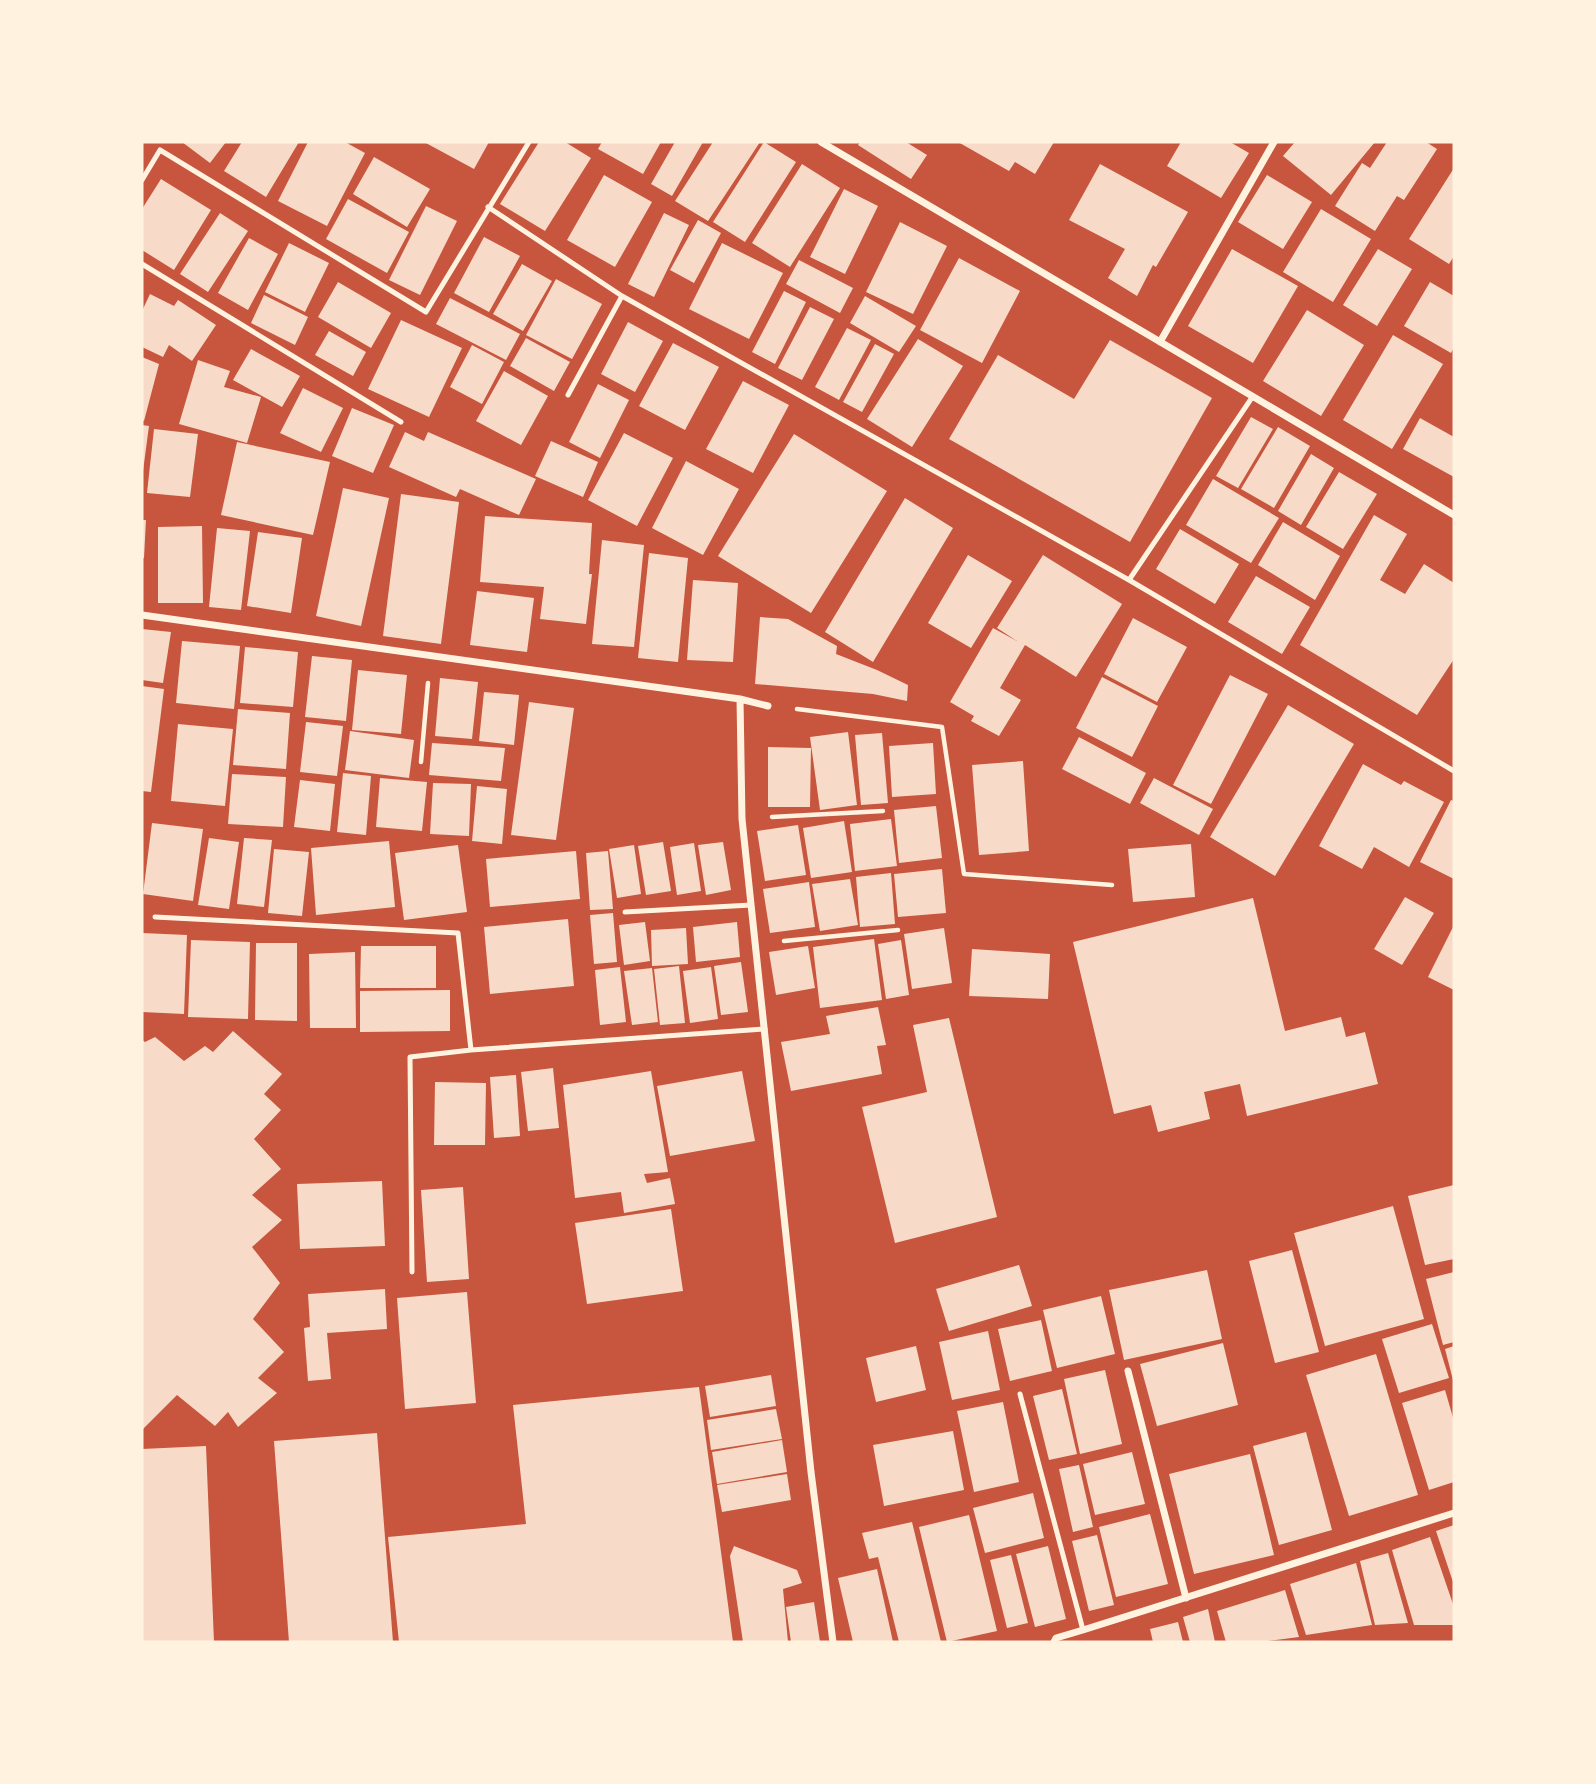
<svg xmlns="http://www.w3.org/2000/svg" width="1596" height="1784" font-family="'Asap Condensed',sans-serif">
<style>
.building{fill:#f7dbc8}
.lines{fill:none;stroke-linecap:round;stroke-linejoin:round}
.path{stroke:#fff3e0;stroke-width:4.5}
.service{stroke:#fff3e0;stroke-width:5}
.minor{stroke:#fff3e0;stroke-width:7}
</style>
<rect width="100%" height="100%" fill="#c8553d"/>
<path class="building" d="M182,142H226L210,163Z
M242,142H299L266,197L224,171Z
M308,142H345L365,153L327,226L278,201Z
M424,142H489L474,169Z
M539,142H565L591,158L545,231L500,204Z
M602,142H661L643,174L598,149Z
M675,142H703L672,196L651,184Z
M713,142H760L708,221L675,201Z
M764,142L796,162L745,242L713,222Z
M860,142H906L927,155L911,179L858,145Z
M958,142H1054L1035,174L1015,162L1009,171Z
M1181,142H1230L1249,153L1221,198L1167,166Z
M1295,142H1375L1331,195L1283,156Z
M1387,142H1426L1437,149L1404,200L1397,196L1375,231L1335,206L1362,163L1370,168Z
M374,157L430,189L407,227L353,194Z
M802,164L840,188L790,267L752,243Z
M1100,164L1188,212L1156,267L1153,265L1137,296L1108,278L1125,249L1069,220Z
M1454,168V256L1449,264L1409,239Z
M604,175L652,202L615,267L567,240Z
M1267,175L1312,202L1283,249L1238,222Z
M161,179L211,210L174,270L142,250V209Z
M844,189L878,206L845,274L810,257Z
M348,199L409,232L387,273L326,239Z
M426,206L457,221L420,295L389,280Z
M1321,209L1371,239L1333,302L1283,272Z
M220,213L248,231L208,292L180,274Z
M664,213L689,225L654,297L628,284Z
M698,220L721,233L694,283L670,270Z
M900,222L947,246L913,314L866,292Z
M484,237L520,256L489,312L454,293Z
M249,238L278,254L248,310L218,293Z
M289,243L329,263L305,312L265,292Z
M722,243L783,273L749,339L689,309Z
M1232,249L1298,286L1253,363L1188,326Z
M1378,249L1412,269L1377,326L1343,305Z
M959,258L1020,291L982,363L920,330Z
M799,260L853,288L840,313L786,284Z
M522,264L552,281L523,331L493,314Z
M556,279L602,304L572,359L526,335Z
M338,282L391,313L371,348L318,317Z
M1430,282L1454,296V347L1451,353L1404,326Z
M784,291L806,302L775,364L752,352Z
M150,294L174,306L178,300L216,325L192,361L169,345L163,357L142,347V311Z
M264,295L308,317L295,345L251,323Z
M865,296L916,326L899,352L850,323Z
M450,298L520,334L506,360L436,324Z
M810,307L834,319L802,380L778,368Z
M1307,310L1364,345L1321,416L1263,381Z
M401,320L462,348L429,417L368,389Z
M628,322L663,341L635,392L601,374Z
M847,328L871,340L839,400L815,387Z
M329,331L366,352L353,376L315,355Z
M1393,335L1443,364L1392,449L1343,420Z
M526,338L570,362L554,391L510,366Z
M918,339L963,366L912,447L867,419Z
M1110,340L1212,398L1130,542L949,439L998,355L1074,399Z
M673,343L719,367L685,430L639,406Z
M875,344L894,354L862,412L843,402Z
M472,345L504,362L482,404L450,387Z
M251,349L300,376L282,407L233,380Z
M142,357L159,364L144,421L142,420Z
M198,360L230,371L224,387L261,397L247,443L179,424Z
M504,371L548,396L521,445L476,421Z
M743,381L789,405L753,473L706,449Z
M598,384L629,400L600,458L569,442Z
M303,388L343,408L321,452L280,433Z
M352,408L394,425L373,473L332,456Z
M1251,417L1273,429L1238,488L1216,476Z
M1420,418L1454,437V477L1403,449Z
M142,425L149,426L143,471H142Z
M1278,427L1310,446L1274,508L1241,489Z
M154,429L198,434L190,497L147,493Z
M405,432L424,441L428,432L536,479L519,515L460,489L456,497L389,467Z
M624,433L673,458L637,526L588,500Z
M794,434L887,491L811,613L718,556Z
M551,441L598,462L583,497L535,476Z
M237,442L330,462L313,535L221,515Z
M1311,454L1334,468L1301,525L1278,511Z
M686,461L739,489L703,555L652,528Z
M1339,472L1377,494L1343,549L1306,527Z
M1213,479L1279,518L1251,563L1186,525Z
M343,488L389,498L361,626L316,616Z
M401,494L459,502L441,644L383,636Z
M905,498L953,528L873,662L825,632Z
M1374,515L1407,534L1380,580L1405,594L1424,564L1454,583V659L1417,715L1300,645Z
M485,516L592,523L589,574H592L586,624L540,619L544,587L480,582Z
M142,520H146L144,558H142Z
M1283,522L1340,556L1315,600L1258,565Z
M202,526L203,603H158V527Z
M217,528L250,531L241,610L209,607Z
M1180,529L1239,564L1215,604L1156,569Z
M258,532L302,538L291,613L247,606Z
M602,540L644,545L634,647L592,644Z
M649,553L688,558L678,662L638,658Z
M968,555L1012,581L971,648L928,623Z
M1043,555L1122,604L1076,677L1025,645L1000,688L1021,700L999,736L971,721L974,716L950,702L993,628L1017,641L997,628Z
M1256,576L1310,607L1282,654L1228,622Z
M693,580L738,583L733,662L687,660Z
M477,591L534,598L527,652L470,645Z
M760,617L788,619L837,646L836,654L877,670L908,685L907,701L873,694L755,684Z
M1133,618L1187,647L1157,702L1104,674Z
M142,629L171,632L163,683L142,680Z
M182,641L240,646L234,709L176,703Z
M245,647L298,652L293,707L240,703Z
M312,656L352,660L346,721L305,717Z
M358,670L407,675L401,734L352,730Z
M1230,675L1268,694L1211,804L1173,785Z
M1102,677L1158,706L1132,757L1076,728Z
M440,678L478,682L472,739L435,736Z
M142,686L164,689L151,792L142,791Z
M484,692L519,695L514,745L479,741Z
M529,702L574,708L556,840L511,835Z
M1288,705L1354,744L1275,876L1210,837Z
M238,709L290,713L286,769L233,765Z
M306,722L343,726L337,776L300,772Z
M178,724L233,729L225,806L171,801Z
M350,731L414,740L409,778L345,770Z
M848,732L857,805L820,810L810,737Z
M882,733L888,803L861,805L855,735Z
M1079,737L1146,773L1130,804L1062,769Z
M432,743L505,748L501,781L429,775Z
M933,743L936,794L892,797L889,746Z
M768,747L811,748L810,807H768Z
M1023,761L1029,851L979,855L972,765Z
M1363,764L1401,785L1404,781L1444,802L1409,867L1374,847L1362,869L1319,846Z
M343,773L371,776L366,835L337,832Z
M232,774L286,777L283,827L228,824Z
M380,778L427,782L422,831L376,827Z
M1154,778L1213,809L1199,835L1140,803Z
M300,780L335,784L330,831L294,827Z
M433,783L471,784L469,836L430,834Z
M477,786L507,789L502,844L472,841Z
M1451,800L1454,801V879L1420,862Z
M936,806L942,858L899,863L894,810Z
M891,819L897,866L855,871L850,824Z
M844,821L852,872L811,878L803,828Z
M152,823L203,829L193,901L143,894Z
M798,825L806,875L765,881L757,831Z
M209,838L239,842L229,909L198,905Z
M244,838L272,840L264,907L237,904Z
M389,841L395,907L316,915L311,848Z
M663,842L671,891L646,895L638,846Z
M723,842L731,890L706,895L698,845Z
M694,843L701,891L677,895L670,847Z
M1191,844L1195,897L1133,902L1128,849Z
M458,845L467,912L404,920L395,853Z
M634,845L641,894L617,898L609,849Z
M274,849L309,852L302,916L268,913Z
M576,851L580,899L490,907L486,859Z
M608,851L613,909L590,910L586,853Z
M942,869L946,913L898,917L894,874Z
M891,873L895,924L860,927L856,877Z
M850,879L858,925L820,931L812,884Z
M809,882L815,927L770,933L763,889Z
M1405,897L1434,913L1402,965L1374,949Z
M1253,898L1285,1031L1341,1017L1346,1037L1365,1032L1378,1084L1247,1116L1240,1084L1204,1092L1210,1119L1158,1132L1151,1105L1114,1114L1073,942Z
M613,913L617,962L594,964L590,915Z
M568,919L574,986L490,994L484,927Z
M645,922L650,961L624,965L619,925Z
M737,922L740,957L696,962L693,927Z
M1454,925V990L1428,977Z
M686,928L688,964L652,966L651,930Z
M944,928L952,983L912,989L904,934Z
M142,933L187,935L184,1014L142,1012Z
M874,939L882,1000L820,1008L813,947Z
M191,940L250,942L248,1019L188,1017Z
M901,940L909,995L886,999L878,944Z
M256,943H297V1021L255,1020Z
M361,946H436V988H360Z
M808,946L815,988L776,995L769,952Z
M972,949L1050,954L1048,999L969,996Z
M355,952L356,1028H310L309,954Z
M741,962L748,1012L721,1015L714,966Z
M679,966L685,1023L660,1025L654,969Z
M620,967L626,1022L600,1025L595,970Z
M711,967L718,1019L690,1023L683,971Z
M652,968L658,1022L632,1025L624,971Z
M450,990V1031L360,1032V991Z
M878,1007L886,1045L877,1046L882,1074L791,1091L781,1042L830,1034L826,1016Z
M949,1018L997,1217L895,1243L862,1107L927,1092L913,1025Z
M233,1031L282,1074L264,1094L281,1110L254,1139L281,1169L252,1195L282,1220L252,1247L280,1283L253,1319L284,1352L258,1378L277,1393L238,1427L228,1412L215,1426L177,1395L142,1430V1040L145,1042L155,1037L184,1061L205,1046L213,1052Z
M553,1068L559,1128L528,1131L521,1072Z
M651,1071L668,1172L644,1174L647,1183L670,1178L675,1204L624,1213L621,1192L575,1198L563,1085Z
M742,1071L755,1141L670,1156L657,1086Z
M516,1075L520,1136L494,1138L490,1077Z
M435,1082L486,1083L485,1145H434Z
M382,1181L385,1246L300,1249L297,1184Z
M1454,1185V1259L1425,1265L1408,1196Z
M463,1187L469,1279L427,1282L421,1190Z
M1393,1206L1424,1319L1325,1346L1294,1233Z
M671,1209L683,1291L587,1304L575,1223Z
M1292,1250L1319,1352L1275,1363L1249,1261Z
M1019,1265L1032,1306L949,1331L936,1289Z
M1207,1270L1222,1339L1124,1360L1109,1290Z
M1454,1272V1342L1443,1345L1426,1279Z
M385,1289L387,1329L327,1333L331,1379L308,1381L304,1328L310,1327L308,1294Z
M467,1292L476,1403L405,1409L397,1298Z
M1101,1296L1115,1354L1057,1368L1043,1310Z
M1041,1320L1052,1371L1010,1381L998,1329Z
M1432,1324L1449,1378L1399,1393L1382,1339Z
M988,1331L1000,1390L952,1400L939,1342Z
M1223,1343L1238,1405L1157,1426L1140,1364Z
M916,1346L926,1390L876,1402L866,1358Z
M1454,1346V1380H1453L1445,1349Z
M1376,1354L1418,1495L1349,1516L1306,1375Z
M1105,1370L1122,1444L1080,1454L1064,1379Z
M771,1375L776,1406L710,1417L705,1386Z
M699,1387L733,1642H399L388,1537L526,1524L513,1405Z
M1062,1389L1077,1454L1049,1460L1033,1396Z
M1445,1390L1454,1421V1482L1429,1490L1402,1403Z
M1003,1402L1019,1482L974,1492L957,1411Z
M776,1409L782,1439L711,1450L707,1420Z
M953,1431L964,1490L884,1506L873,1445Z
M1306,1432L1332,1530L1279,1545L1253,1446Z
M377,1433L393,1642H289L274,1441Z
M782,1440L787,1472L717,1484L712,1452Z
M206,1446L214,1642H142V1449Z
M1132,1452L1145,1504L1095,1515L1083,1464Z
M1250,1454L1274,1555L1194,1574L1169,1474Z
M1079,1465L1093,1527L1073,1532L1059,1469Z
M787,1474L791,1500L722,1512L717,1485Z
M1033,1493L1044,1538L985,1553L973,1508Z
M1150,1514L1168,1584L1116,1597L1099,1527Z
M969,1515L997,1631L947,1642L919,1527Z
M912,1522L941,1642H899L878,1557L869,1559L862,1533Z
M1454,1525V1585L1436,1531Z
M1097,1535L1114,1605L1089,1611L1072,1541Z
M1430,1537L1454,1607V1625H1414L1392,1550Z
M734,1546L797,1570L802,1583L783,1589L788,1642H743L730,1556Z
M1048,1546L1066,1619L1035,1627L1016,1554Z
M1388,1553L1408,1623L1375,1625L1360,1561Z
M1011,1555L1028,1623L1007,1628L990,1560Z
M1356,1563L1372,1625L1306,1635L1290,1584Z
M877,1569L893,1642H853L838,1578Z
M1285,1590L1299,1637L1259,1642H1226L1217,1611Z
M814,1602L820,1642H791L786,1607Z
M1208,1609L1215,1642H1190L1183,1617Z
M1178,1622L1183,1642H1153L1150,1629Z"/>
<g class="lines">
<path class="path" d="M797,709L942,727L964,874L1112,885
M421,762L428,683
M772,817L883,811
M784,941L898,930"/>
<path class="service" d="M142,180L160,150L426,312L529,142
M488,207L622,296L1129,580L1253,396
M142,264L401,422
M568,395L622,296
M1129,580L1454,771
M625,912L751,905
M155,917L458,933L471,1050
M412,1272L410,1057L471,1050L765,1029
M1020,1394L1083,1630"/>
<path class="minor" d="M821,142L1454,515
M1160,342L1274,142
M142,615L740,699L768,706
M740,699L742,819L811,1472L833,1642
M1128,1371L1186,1598
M1054,1642L1056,1638L1083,1630L1454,1513"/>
</g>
<rect width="1596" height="1784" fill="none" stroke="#fff3e0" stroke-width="287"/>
</svg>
